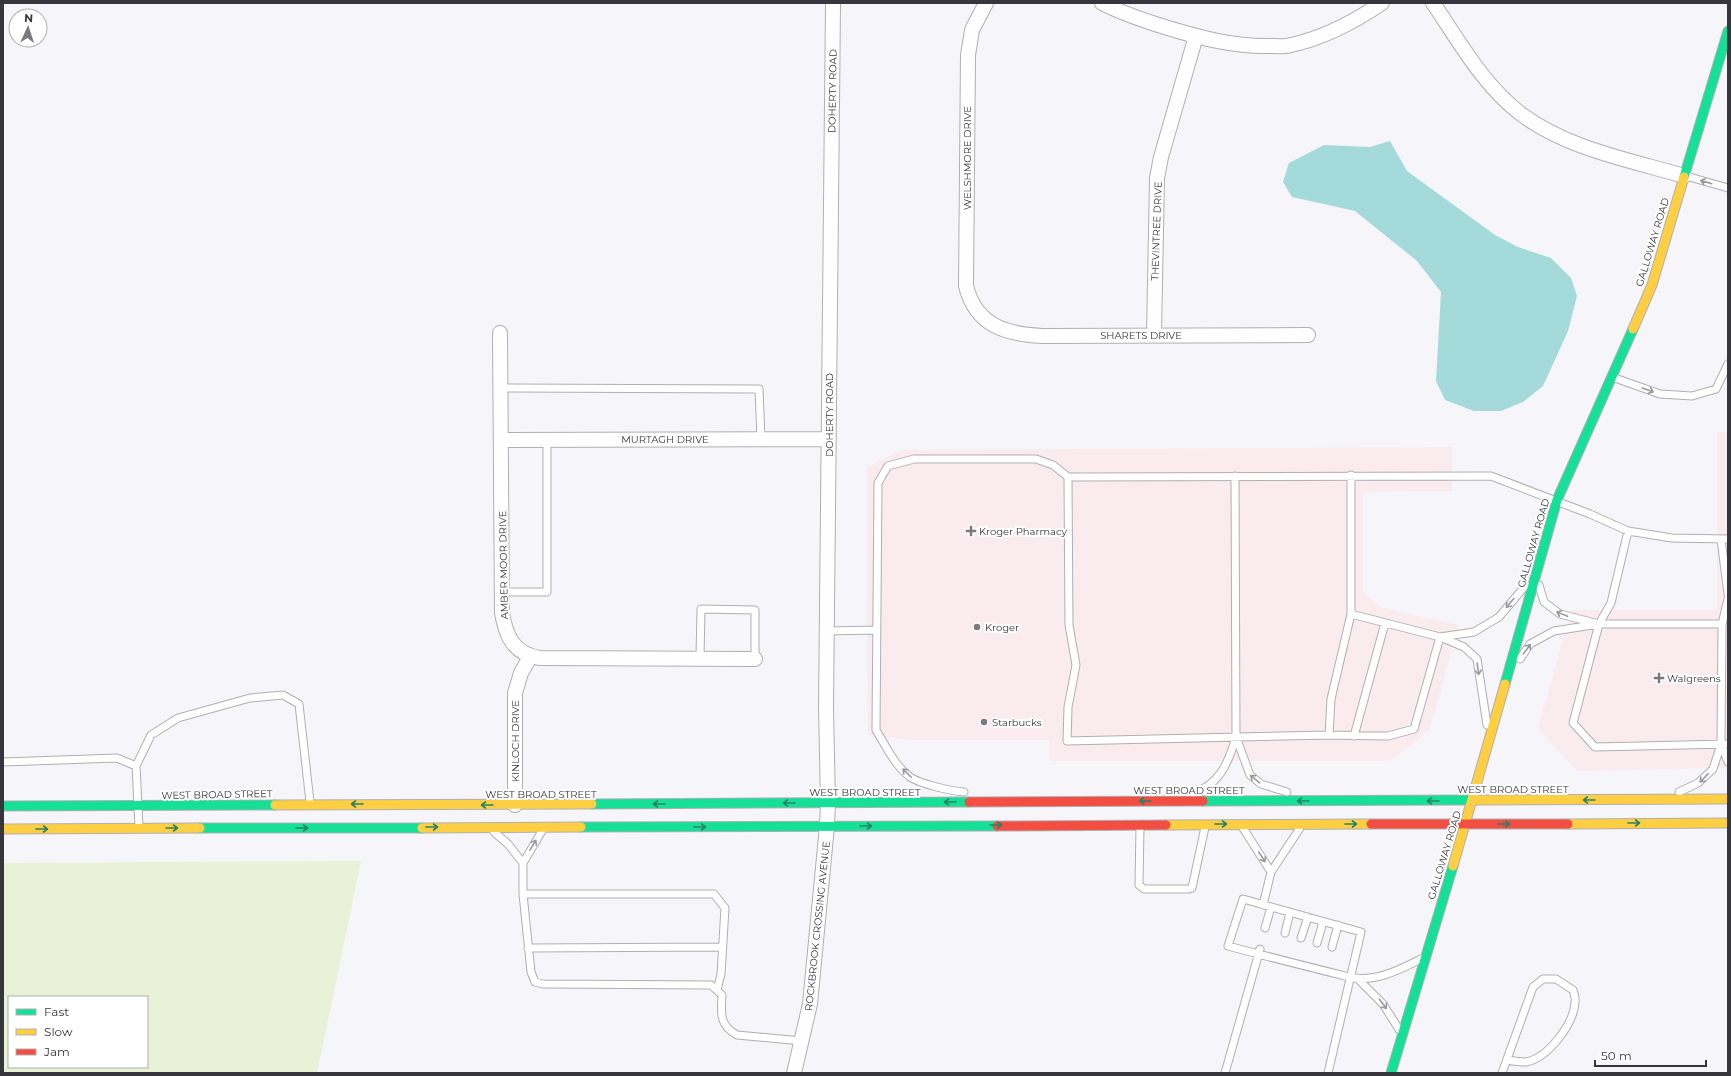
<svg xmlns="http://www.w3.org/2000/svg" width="1731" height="1076" font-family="Montserrat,sans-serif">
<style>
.commercial{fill:#faebef}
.green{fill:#e9f1d7;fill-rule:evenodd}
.water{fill:#a5dadb}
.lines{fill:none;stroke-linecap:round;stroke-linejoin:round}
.lane-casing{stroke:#b0afb4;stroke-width:9}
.street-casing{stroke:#b0afb4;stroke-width:16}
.fast-casing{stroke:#b0afb4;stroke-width:11}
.slow-casing{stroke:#b0afb4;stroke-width:11}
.jam-casing{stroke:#b0afb4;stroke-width:11}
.lane{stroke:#fefefe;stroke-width:7}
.street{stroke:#fefefe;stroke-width:14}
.fast{stroke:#16e098;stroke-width:9}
.slow{stroke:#ffcf43;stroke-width:9}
.jam{stroke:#f24e42;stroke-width:9}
.oneway{stroke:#9a9a9e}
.oneway2{stroke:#288266}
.poi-dot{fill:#7a7980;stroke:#fff;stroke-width:1.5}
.labels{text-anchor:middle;stroke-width:4;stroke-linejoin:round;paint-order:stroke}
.street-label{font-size:10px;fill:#37363e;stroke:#fff}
.poi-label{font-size:10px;fill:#37363e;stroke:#fff;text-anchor:start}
</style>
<rect width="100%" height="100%" fill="#f6f5fa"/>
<path class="commercial" d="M1717,432H1728V768L1578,771L1538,729L1571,610H1717Z
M1452,447V491L1363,492V592L1380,607L1458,625L1430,730L1390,761H1050L1049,740H909L868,735L867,467L901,450Z"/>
<path class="green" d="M361,861L317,1073H3V863ZM9,997H147V1067H9Z"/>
<path class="water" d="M1390,141L1407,171L1495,235L1518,247L1551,258L1571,278L1577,296L1568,331L1543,386L1523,402L1501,411H1474L1445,400L1436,381L1441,292L1417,261L1355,211L1292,197L1283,182L1289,163L1324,145L1370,147Z"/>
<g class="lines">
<defs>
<path id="lane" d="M1686,176L1728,188
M1612,377L1660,394L1692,396L1716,389L1728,364
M502,388L759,389L761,439
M1721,539L1728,594
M1539,585L1544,602L1560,614L1595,623
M502,592H547V440
M1351,614L1440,637L1464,647L1477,659L1487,725
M1599,624L1611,603L1628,531
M1722,624H1599L1573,723L1595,747L1728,744
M827,631L876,630
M1440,637L1414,729L1388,736L1329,735L1067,741L1068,707L1076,665L1069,625L1068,477L1491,476L1590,514L1628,531L1672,538L1728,539
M1440,637L1474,632L1499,617L1526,585
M700,658L701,609L755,610V659
M1520,659L1530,644L1554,631L1599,624
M1329,735L1331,699L1351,614V475
M1354,736L1385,623
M1236,737L1250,775L1261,784L1287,792
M1721,744L1728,762
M3,762L117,758L136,766L139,827
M136,766L151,735L178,718L250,698L283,695L299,704L310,802
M964,792C951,791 920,784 910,777C895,766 886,746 876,730L878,483L888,466L914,459H1036L1053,465L1068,477
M1679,792L1698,783L1713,769L1721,744L1722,624L1728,599
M1193,793C1220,785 1229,761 1236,737L1235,476
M1140,827L1139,885L1144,889H1189L1192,888L1205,827
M1243,828L1271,872L1300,828
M542,831L523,863V894L531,972L535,982L543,984L711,985L722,995C721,1013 719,1025 737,1035L802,1041
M494,832L508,844L523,863
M523,894H714L725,908L721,974L717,990
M1263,905L1271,872
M1265,928L1271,907
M1285,933L1290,912
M1301,938L1308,917
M1317,943L1323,922
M1332,947L1338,925
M528,948L723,947
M1358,979L1383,1004L1400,1031
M1225,1073L1260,949
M1328,1073L1361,932L1243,899L1228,946C1269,957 1309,967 1349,977C1375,983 1399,970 1421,959
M1502,1073L1533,987L1543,979H1556L1573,990C1574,994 1576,999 1575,1002C1574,1024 1548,1058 1526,1062C1520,1062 1513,1061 1507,1060"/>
<path id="street" d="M986,3L972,30L968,55L966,286C976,326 1006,334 1042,336L1308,335
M1102,3C1124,14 1145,21 1168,28C1201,38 1235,47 1270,46C1276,46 1284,47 1291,45C1324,38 1354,22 1382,3
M1433,3C1459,41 1483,85 1521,114C1568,149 1630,160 1684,176
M500,333L502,613C506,637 514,654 540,658L755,659
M1154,335L1157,178L1161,157L1196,36
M502,440L829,439
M515,805V693L521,673L530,657
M794,1073L810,1004L827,826L828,803L826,708L833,3"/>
<path id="fast" d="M1684,177L1728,31
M1505,684L1557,500L1633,329
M1203,801L1474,800
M592,804L969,802
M3,806L275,805
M581,827L997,826
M200,828H422
M1391,1073L1453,866"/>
<path id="slow" d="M1633,329L1652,285L1684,177
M1474,800L1728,799
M275,805L592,804
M1568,824L1728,823
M1166,825L1371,824
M422,828L581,827
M3,829L200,828
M1453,866L1505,684"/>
<path id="jam" d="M969,802L1203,801
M1371,824H1568
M997,826L1166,825"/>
</defs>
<use href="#lane" class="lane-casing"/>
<use href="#street" class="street-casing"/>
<use href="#fast" class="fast-casing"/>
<use href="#slow" class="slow-casing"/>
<use href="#jam" class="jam-casing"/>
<use href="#lane" class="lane"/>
<use href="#street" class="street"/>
<use href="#fast" class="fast"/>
<use href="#slow" class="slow"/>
<use href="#jam" class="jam"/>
</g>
<defs><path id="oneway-shaft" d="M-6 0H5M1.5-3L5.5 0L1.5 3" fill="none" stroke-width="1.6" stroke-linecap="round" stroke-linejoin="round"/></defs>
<g class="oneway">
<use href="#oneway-shaft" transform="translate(1706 182) rotate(-164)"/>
<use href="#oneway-shaft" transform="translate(1648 390) rotate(20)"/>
<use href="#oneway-shaft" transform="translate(1510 603) rotate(130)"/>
<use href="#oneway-shaft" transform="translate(1562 614) rotate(-158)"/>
<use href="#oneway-shaft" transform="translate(1527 649) rotate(-53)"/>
<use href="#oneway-shaft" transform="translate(1478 669) rotate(81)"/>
<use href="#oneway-shaft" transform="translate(907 773) rotate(-135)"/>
<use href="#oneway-shaft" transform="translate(1704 778) rotate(134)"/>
<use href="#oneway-shaft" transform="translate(1255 779) rotate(-141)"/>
<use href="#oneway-shaft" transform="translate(533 845) rotate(-59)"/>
<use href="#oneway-shaft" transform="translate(1262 857) rotate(58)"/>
<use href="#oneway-shaft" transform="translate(1383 1004) rotate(53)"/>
</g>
<g class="oneway2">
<use href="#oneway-shaft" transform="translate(1589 800) rotate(180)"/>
<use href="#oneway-shaft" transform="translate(1145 801) rotate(180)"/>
<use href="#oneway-shaft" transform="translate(1303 801) rotate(180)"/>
<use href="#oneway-shaft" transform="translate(1433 801) rotate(180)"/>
<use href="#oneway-shaft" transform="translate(950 802) rotate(180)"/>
<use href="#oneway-shaft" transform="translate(789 803) rotate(180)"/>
<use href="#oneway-shaft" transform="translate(357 804) rotate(-180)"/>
<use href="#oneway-shaft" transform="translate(659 804) rotate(180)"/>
<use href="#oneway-shaft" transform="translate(487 805) rotate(-180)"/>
<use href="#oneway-shaft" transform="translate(1634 823)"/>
<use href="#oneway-shaft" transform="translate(1221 824)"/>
<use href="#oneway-shaft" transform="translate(1351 824)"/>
<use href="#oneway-shaft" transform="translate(1504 824)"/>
<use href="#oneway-shaft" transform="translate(996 825)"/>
<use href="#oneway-shaft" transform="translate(866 826)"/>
<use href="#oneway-shaft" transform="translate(432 827)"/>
<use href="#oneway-shaft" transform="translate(700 827)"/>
<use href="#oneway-shaft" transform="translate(172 828)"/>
<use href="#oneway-shaft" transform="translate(302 828)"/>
<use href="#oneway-shaft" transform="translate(42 829)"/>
</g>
<g class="poi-dot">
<path d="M969 525h4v4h4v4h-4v4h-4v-4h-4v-4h4z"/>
<circle cx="977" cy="627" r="4"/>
<path d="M1657 672h4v4h4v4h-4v4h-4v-4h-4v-4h4z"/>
<circle cx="984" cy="722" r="4"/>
</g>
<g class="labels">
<g class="street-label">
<text transform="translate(832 91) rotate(-89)" y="4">DOHERTY ROAD</text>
<text transform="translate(967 158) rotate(-90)" y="4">WELSHMORE DRIVE</text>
<text transform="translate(1156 231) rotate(-88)" y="4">THEVINTREE DRIVE</text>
<text transform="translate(1652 242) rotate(-73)" y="4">GALLOWAY ROAD</text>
<text x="1141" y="339">SHARETS DRIVE</text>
<text transform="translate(829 415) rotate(-90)" y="4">DOHERTY ROAD</text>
<text x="665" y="443">MURTAGH DRIVE</text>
<text transform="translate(1533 543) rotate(-74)" y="4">GALLOWAY ROAD</text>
<text transform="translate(503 565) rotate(-91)" y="4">AMBER MOOR DRIVE</text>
<text transform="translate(515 741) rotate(-90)" y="4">KINLOCH DRIVE</text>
<text x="1513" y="793">WEST BROAD STREET</text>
<text x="1189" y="794">WEST BROAD STREET</text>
<text x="865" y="796">WEST BROAD STREET</text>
<text transform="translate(217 794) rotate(-1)" y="4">WEST BROAD STREET</text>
<text x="541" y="798">WEST BROAD STREET</text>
<text transform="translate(1444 855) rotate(-73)" y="4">GALLOWAY ROAD</text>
<text transform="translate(817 926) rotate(-84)" y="4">ROCKBROOK CROSSING AVENUE</text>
</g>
<g class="poi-label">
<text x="979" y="535">Kroger Pharmacy</text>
<text x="985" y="631">Kroger</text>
<text x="1667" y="682">Walgreens</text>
<text x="992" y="726">Starbucks</text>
</g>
</g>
<rect width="1731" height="1076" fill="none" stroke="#37363e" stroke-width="8"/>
<rect x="8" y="996" width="140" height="72" fill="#ffffff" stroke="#afafb2"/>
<rect x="16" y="1009" width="20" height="6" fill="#16e098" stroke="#afafb2"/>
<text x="44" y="1016" font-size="12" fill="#37363e">Fast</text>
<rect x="16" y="1029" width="20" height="6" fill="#ffcf43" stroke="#afafb2"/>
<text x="44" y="1036" font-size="12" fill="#37363e">Slow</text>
<rect x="16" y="1049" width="20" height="6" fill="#f24e42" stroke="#afafb2"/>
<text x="44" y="1056" font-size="12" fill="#37363e">Jam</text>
<g transform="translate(28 28) rotate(3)"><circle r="19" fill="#ffffff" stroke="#afafb2"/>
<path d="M0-3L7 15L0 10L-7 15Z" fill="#7a7980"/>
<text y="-6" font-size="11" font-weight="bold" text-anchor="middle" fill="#37363e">N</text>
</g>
<path d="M1595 1060v6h111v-6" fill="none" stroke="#37363e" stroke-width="2"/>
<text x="1601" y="1060" font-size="12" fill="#37363e" stroke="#ffffff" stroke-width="3" paint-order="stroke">50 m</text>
</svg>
